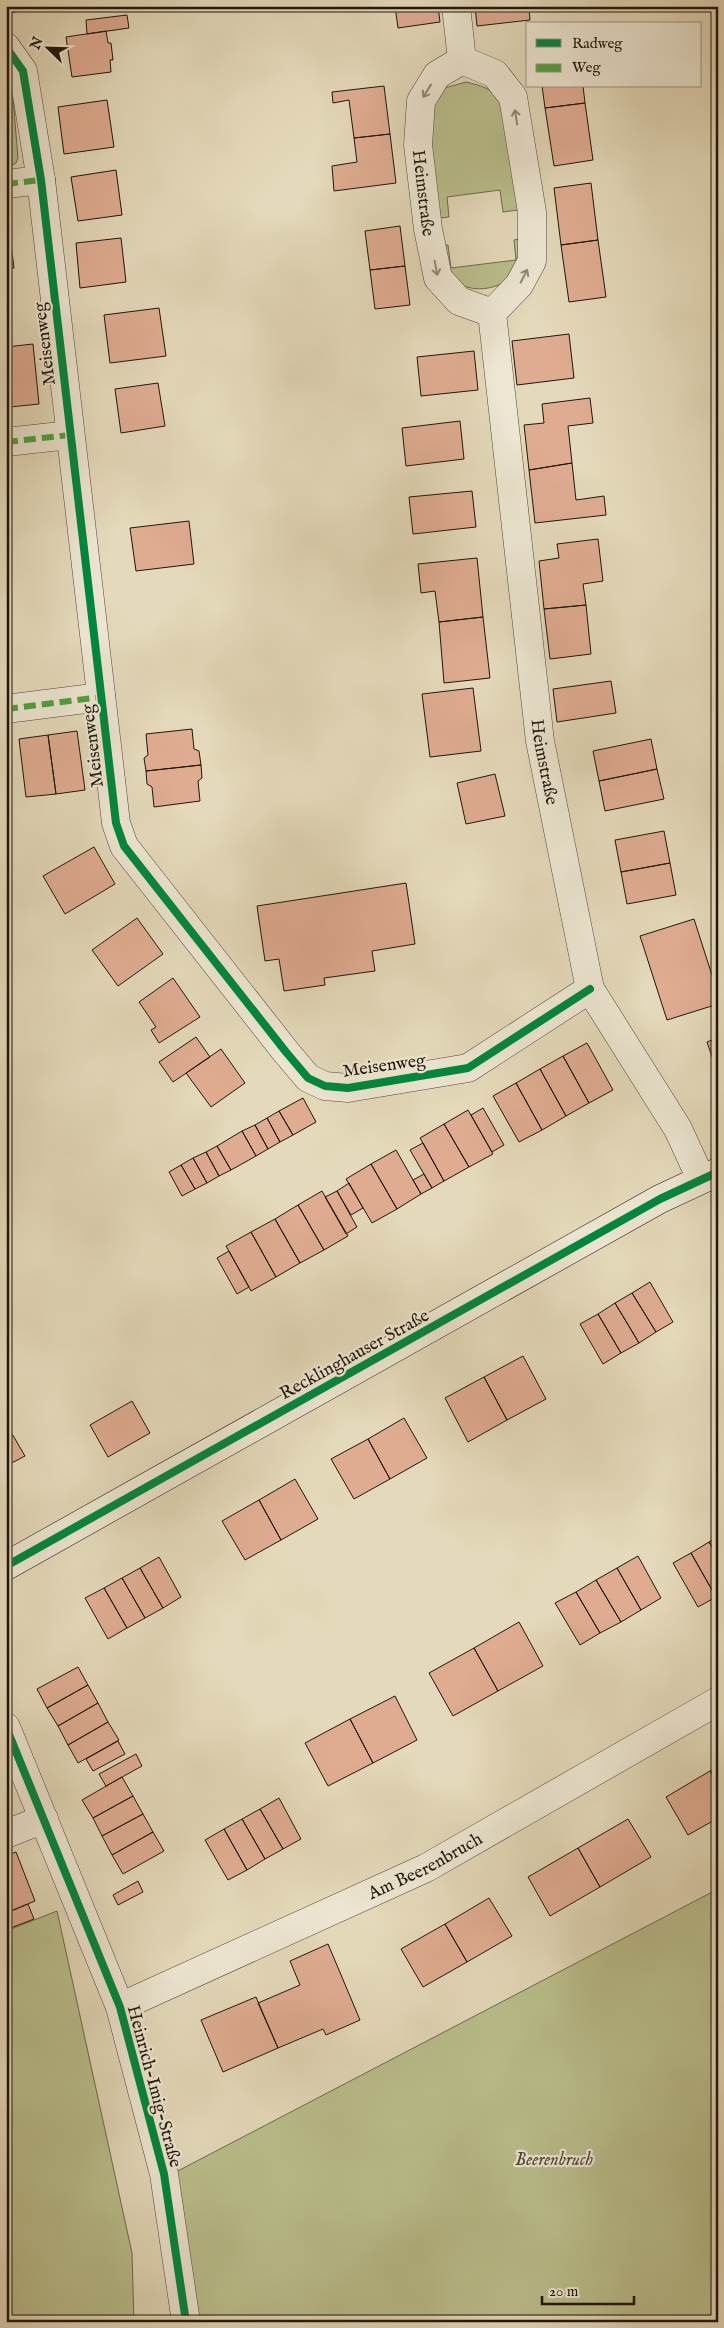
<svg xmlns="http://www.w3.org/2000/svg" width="724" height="2328" font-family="'IM FELL English',serif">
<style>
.green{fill:#babe8c;stroke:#6c6a4c}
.building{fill:#dfac91;stroke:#1e160c}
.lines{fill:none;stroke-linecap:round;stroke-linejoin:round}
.minor-casing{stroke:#504738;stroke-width:29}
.secondary-casing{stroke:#1e160c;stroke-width:29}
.minor{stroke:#ede6d2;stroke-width:28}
.secondary{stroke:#ede6d2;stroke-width:28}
.quiet{stroke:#4fa13e;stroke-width:6;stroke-dasharray:12 6;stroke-linecap:butt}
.cycleway-casing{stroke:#ede6d2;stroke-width:11}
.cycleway{stroke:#00873e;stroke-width:8}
.oneway{stroke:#908879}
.labels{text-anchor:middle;stroke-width:4.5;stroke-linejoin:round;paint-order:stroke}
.street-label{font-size:18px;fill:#1e160c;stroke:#ede6d2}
.park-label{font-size:18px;font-style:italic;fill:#4d4832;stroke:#ede6d2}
</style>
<rect width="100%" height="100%" fill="#e4d9ba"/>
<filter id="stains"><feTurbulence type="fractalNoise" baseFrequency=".004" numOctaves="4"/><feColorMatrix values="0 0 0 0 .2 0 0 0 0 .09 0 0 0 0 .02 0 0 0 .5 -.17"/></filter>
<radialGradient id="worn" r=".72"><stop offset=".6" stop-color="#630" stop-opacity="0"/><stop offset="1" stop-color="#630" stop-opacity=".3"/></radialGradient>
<path class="green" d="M466,82C482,86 492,88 502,102L518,210L503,212L500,190L447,197L449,217L438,218L426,115L445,88Z
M6,92L13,98L18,158L16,163L6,169Z
M519,239C520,245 522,253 521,259C516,289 468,300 449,275C444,268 443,254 441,245H448L451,268L516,260L514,240Z
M718,1889V2322H192L172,2174Z
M57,1911L132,2253L134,2322H6V1931Z"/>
<path class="building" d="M6,6H24L25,10L6,14Z
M395,6H438L440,22L398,28Z
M475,6H529L530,20L477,26Z
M127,15L129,28L87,34L86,20Z
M106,31L108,43H111L113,60H110L111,72L72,77L66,37Z
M384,86L390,134L354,138L349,100L333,103L332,92Z
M542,86H583L585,103L545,108Z
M107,100L114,147L64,154L58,107Z
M585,103L593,160L554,166L545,108Z
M390,134L396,183L334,191L332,166L357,162L354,138Z
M116,170L122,215L78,221L71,177Z
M591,183L598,240L561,245L554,188Z
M6,202L14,268L6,269Z
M400,226L405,266L370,270L365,231Z
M121,238L126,282L80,288L76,243Z
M598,240L606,297L569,302L561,245Z
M405,266L410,305L375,309L370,270Z
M159,308L166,356L110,363L104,315Z
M569,334L574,378L517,385L512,341Z
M33,344L39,404L10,407L6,347Z
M474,351L478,390L421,396L417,357Z
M6,370L10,407H6Z
M158,383L165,426L121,433L115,389Z
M590,398L593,423L568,426L572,463L529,470L524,425L544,423L542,404Z
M460,421L464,459L406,466L402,428Z
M572,463L576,500L604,496L606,515L535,523L529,470Z
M472,491L476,527L413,534L409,497Z
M189,521L194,564L136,571L130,528Z
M598,539L603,581L583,584L586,605L544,609L539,561L559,558L557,544Z
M477,558L483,617L439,622L435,591L421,593L418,564Z
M586,605L591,654L550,659L544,609Z
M483,617L490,678L444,683L439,622Z
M611,681L616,713L557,722L553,689Z
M473,688L481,751L430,757L422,694Z
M192,729L194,749L199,751L201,765L146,771L144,758L148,755L146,734Z
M77,731L85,790L56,794L48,735Z
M48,735L56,794L26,797L19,739Z
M651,739L657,769L599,781L593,751Z
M201,765L202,778L198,781L200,801L154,807L152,787L147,784L146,771Z
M657,769L664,799L605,811L599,781Z
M495,774L505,816L466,824L457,783Z
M664,831L670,863L621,872L615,840Z
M94,847L115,884L65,914L43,876Z
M670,863L676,895L627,904L621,872Z
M406,883L415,944L372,951L375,971L324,978L325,985L284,991L279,959L265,961L257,906Z
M137,918L163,954L118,986L92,950Z
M694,919L718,994V1004L667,1020L640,936Z
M173,978L200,1017L159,1043L151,1030L156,1027L139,1002Z
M196,1037L210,1057L173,1082L159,1062Z
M718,1038V1074L707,1042Z
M587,1043L613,1090L589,1103L563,1056Z
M221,1049L245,1083L211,1107L186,1073Z
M563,1056L589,1103L566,1116L540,1069Z
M540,1069L566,1116L542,1130L516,1083Z
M516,1083L542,1130L519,1142L493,1096Z
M303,1098L316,1122L293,1135L279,1111Z
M483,1108L504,1145L492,1152L471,1115Z
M468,1110L493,1154L469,1167L444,1124Z
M279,1111L293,1135L280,1142L267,1118Z
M267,1118L280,1142L268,1149L255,1125Z
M444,1124L469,1167L444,1181L420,1138Z
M255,1125L268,1149L256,1156L242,1131Z
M242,1131L256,1156L231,1170L217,1146Z
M423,1143L444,1181L432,1188L410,1150Z
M217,1146L231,1170L219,1176L206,1152Z
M396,1150L421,1194L397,1209L371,1164Z
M206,1152L219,1176L207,1183L193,1158Z
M193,1158L207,1183L195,1189L181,1165Z
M371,1164L397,1209L372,1223L346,1179Z
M181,1165L195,1189L182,1196L169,1172Z
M424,1174L432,1188L421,1194L413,1180Z
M349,1183L363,1208L351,1215L337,1191Z
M322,1191L348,1236L324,1250L298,1205Z
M337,1191L357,1227L346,1234L325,1197Z
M298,1205L324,1250L300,1263L275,1219Z
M275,1219L300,1263L276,1277L251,1232Z
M251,1232L276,1277L251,1291L226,1246Z
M229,1251L249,1287L237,1294L217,1258Z
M650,1282L673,1322L656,1332L632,1293Z
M632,1293L656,1332L639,1343L615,1303Z
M615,1303L639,1343L621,1353L598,1314Z
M598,1314L621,1353L603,1364L580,1324Z
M523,1356L546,1399L507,1420L484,1377Z
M484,1377L507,1420L468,1442L445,1398Z
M132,1401L150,1433L108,1457L90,1425Z
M404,1418L427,1458L390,1479L368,1439Z
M11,1432L25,1456L6,1466V1435Z
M368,1439L390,1479L354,1499L331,1459Z
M295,1479L318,1519L281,1540L259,1500Z
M259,1500L281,1540L245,1560L222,1521Z
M718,1537V1557L709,1542Z
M709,1542L718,1557V1596L716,1597L691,1553Z
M691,1553L716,1597L698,1607L673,1563Z
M638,1556L661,1598L641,1610L617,1568Z
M159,1557L181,1597L163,1608L140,1568Z
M140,1568L163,1608L145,1618L122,1578Z
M617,1568L641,1610L621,1622L596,1580Z
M122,1578L145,1618L127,1628L104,1588Z
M596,1580L621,1622L600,1633L576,1592Z
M104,1588L127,1628L108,1639L85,1598Z
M576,1592L600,1633L580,1645L555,1603Z
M519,1622L543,1666L498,1691L474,1648Z
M474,1648L498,1691L453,1716L429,1673Z
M78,1667L88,1685L47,1708L37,1689Z
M88,1685L98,1703L58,1726L47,1708Z
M395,1696L417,1740L373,1763L350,1719Z
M98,1703L108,1722L68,1745L58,1726Z
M350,1719L373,1763L328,1786L305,1743Z
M108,1722L119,1740L78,1763L68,1745Z
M118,1741L125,1754L93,1771L86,1759Z
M136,1754L142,1766L106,1786L99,1774Z
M718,1767V1784L710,1771Z
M710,1771L718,1784V1818L688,1835L666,1797Z
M122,1777L133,1796L93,1818L82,1800Z
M133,1796L143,1814L102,1836L93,1818Z
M279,1798L301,1839L283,1849L260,1809Z
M260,1809L283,1849L265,1859L242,1819Z
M143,1814L153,1832L112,1855L102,1836Z
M242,1819L265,1859L247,1870L224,1829Z
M628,1819L651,1857L600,1887L578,1848Z
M224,1829L247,1870L228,1880L205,1840Z
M153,1832L164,1851L123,1874L112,1855Z
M578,1848L600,1887L550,1916L528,1877Z
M16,1852L35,1901L6,1913V1856Z
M138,1881L143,1892L118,1905L113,1895Z
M489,1898L512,1936L467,1962L445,1924Z
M28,1904L34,1919L8,1929L6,1913Z
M445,1924L467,1962L423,1987L401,1949Z
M328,1944L360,2020L326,2035L323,2029L278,2048L258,2003L300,1985L290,1961Z
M256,1997L278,2048L223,2072L201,2020Z"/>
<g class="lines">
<defs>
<g id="minor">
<path d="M456,6L462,60"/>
<path d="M6,47L23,71L41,180L116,823L124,846L286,1052L308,1078L325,1086L348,1088L468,1068L590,989"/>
<path id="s1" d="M462,60L437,75L421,101L418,145L428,229L438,278L459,301L492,313"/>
<path d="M462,60L495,74L513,97L532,212V261L519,285L492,313"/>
<path d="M6,184L41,180"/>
<path id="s2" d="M492,313L540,741L590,989L678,1129L701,1179"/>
<path d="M6,442L70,435"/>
<path d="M6,709L101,697"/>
<path d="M6,1727L120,2007L164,2174L186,2322"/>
<path d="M6,1834L44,1819"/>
<path id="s3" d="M120,2007L426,1868L718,1701"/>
</g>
<path id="secondary" d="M6,1566L660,1199L718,1172"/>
</defs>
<use href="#minor" class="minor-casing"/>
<use href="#secondary" class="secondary-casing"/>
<use href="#minor" class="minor"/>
<use href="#secondary" class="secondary"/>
<path class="quiet" d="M6,184L41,180
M6,442L70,435
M6,709L101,697"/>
<defs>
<path id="cycleway" d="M6,47L23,71L41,180L116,823L124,846L286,1052L308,1078L325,1086L348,1088L468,1068L590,989
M6,1566L660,1199L718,1172
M6,1727L120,2007L164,2174L186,2322"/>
</defs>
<use href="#cycleway" class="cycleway-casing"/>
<use href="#cycleway" class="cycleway"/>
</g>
<defs><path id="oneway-shaft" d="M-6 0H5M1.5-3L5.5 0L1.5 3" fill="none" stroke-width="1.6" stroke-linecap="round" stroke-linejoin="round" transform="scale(1.25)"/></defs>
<g class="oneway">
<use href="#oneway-shaft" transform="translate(427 91) rotate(122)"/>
<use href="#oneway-shaft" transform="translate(516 117) rotate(-99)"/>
<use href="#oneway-shaft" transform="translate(436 268) rotate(79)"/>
<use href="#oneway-shaft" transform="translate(524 276) rotate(-63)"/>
</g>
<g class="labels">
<g class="street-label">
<text dy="6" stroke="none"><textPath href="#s1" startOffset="152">Heimstraße</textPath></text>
<text transform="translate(44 344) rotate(-97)" y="6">Meisenweg</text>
<text transform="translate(92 746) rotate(-97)" y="6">Meisenweg</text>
<text dy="6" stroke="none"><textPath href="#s2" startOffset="452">Heimstraße</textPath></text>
<text transform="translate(384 1065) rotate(-8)" y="6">Meisenweg</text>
<text transform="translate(354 1354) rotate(-29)" y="6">Recklinghauser Straße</text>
<text dy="6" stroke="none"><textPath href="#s3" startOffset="336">Am Beerenbruch</textPath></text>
<text transform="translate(155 2086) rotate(75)" y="6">Heinrich-Imig-Straße</text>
</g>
<g class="park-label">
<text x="554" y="2165">Beerenbruch</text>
</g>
</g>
<rect width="724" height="2328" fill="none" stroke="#e4d9ba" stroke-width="25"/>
<rect x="8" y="8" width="709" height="2313" fill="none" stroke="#1e160c" stroke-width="2.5"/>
<rect x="12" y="12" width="699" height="2303" fill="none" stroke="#1e160c"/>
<rect x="526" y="22" width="175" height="65" fill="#ede6d2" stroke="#9a9383"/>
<rect x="536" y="39" width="25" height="8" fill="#00873e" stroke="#9a9383"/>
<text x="572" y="48" font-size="15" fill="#1e160c">Radweg</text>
<rect x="536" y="64" width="25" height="8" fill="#4fa13e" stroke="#9a9383"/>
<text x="572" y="72" font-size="15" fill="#1e160c">Weg</text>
<g transform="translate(48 48) rotate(293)" stroke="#ede6d2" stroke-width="4" paint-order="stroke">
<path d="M0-4L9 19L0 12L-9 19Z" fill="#1e160c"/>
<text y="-8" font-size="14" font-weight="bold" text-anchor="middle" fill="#1e160c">N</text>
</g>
<path d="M542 2296v8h92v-8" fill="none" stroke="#1e160c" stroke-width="2.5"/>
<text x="549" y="2296" font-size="15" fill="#1e160c" stroke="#ede6d2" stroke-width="4" paint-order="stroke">20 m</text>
<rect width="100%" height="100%" filter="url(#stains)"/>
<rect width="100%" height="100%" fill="url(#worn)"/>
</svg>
